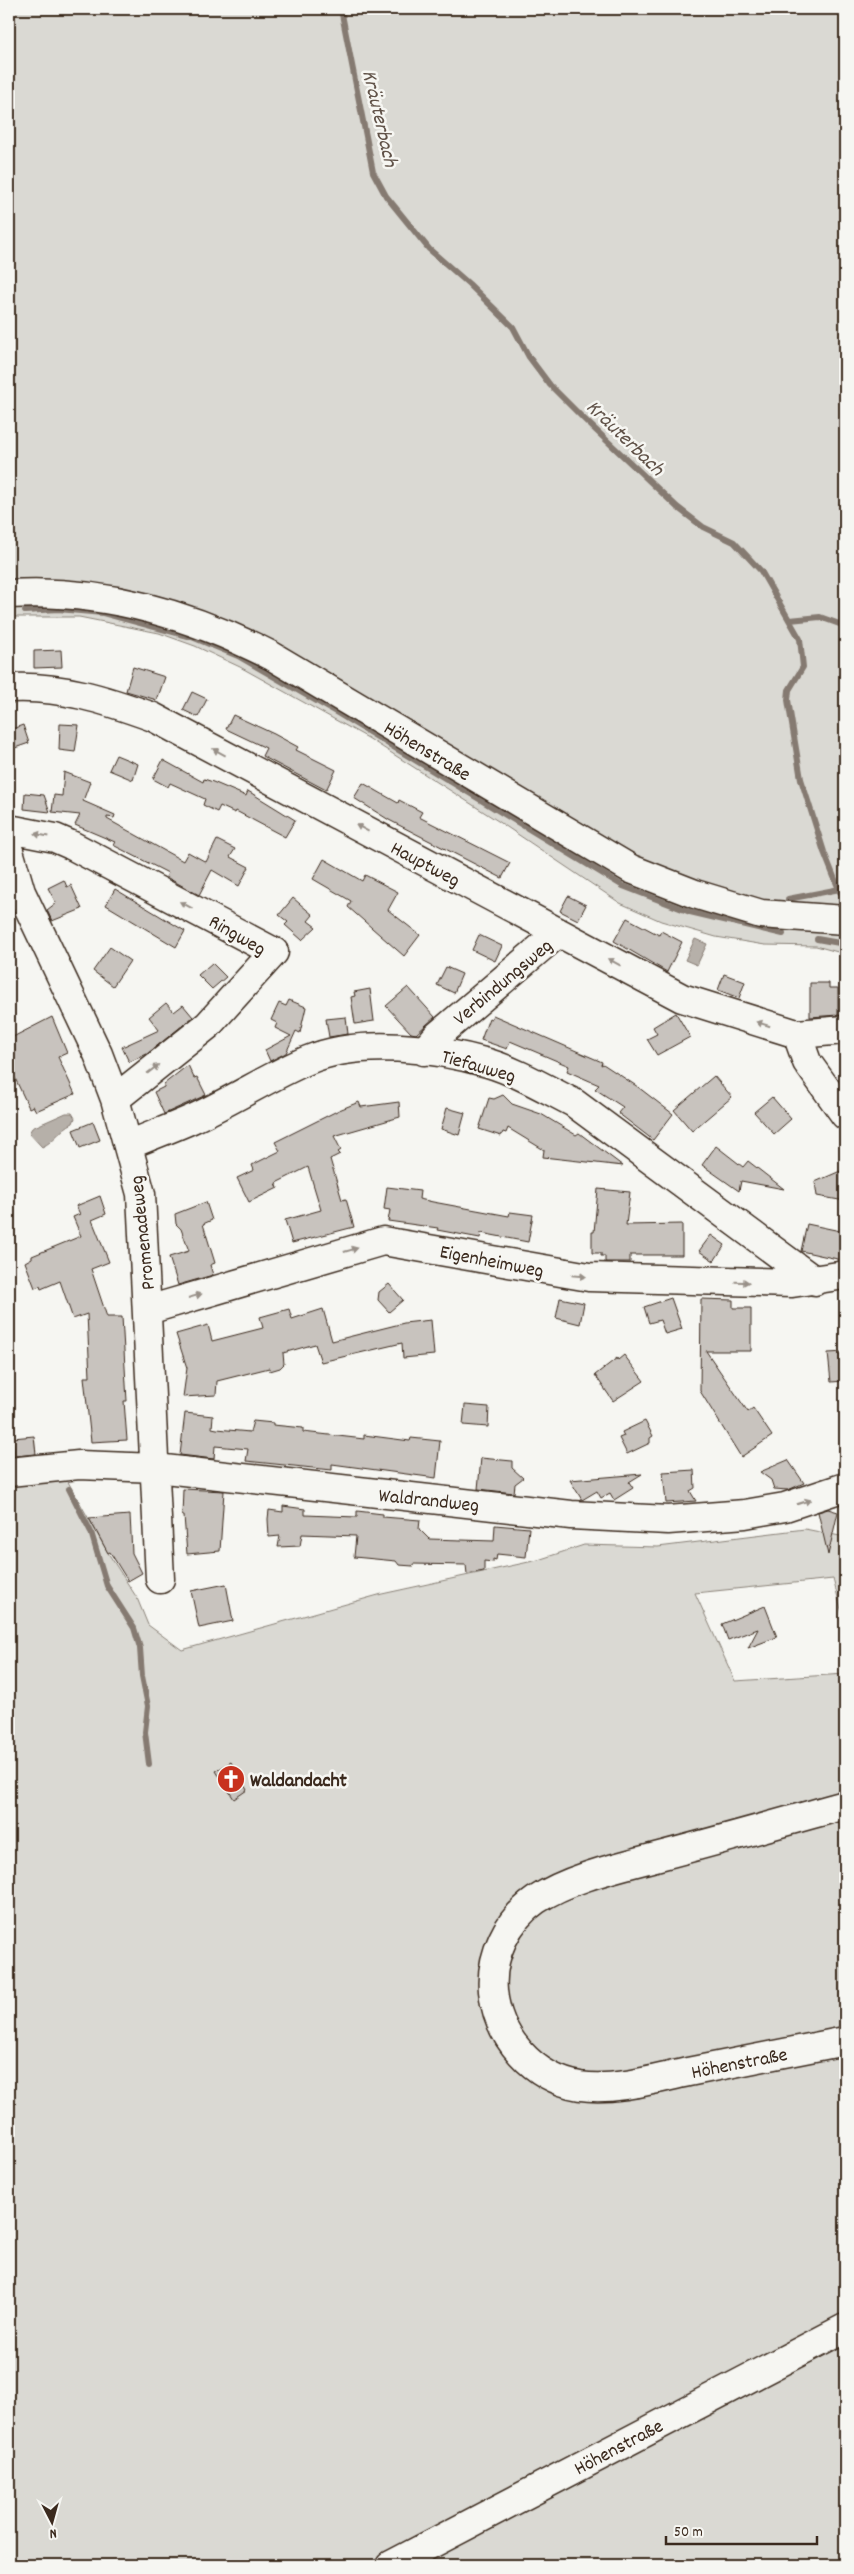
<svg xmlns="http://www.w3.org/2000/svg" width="854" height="2574" font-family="Dekko,sans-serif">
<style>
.green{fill:#dad9d3;stroke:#8a8278}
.water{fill:#b6b0a9;stroke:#857a71}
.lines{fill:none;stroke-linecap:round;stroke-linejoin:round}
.stream{stroke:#857a71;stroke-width:6}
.building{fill:#c8c3be;stroke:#3b2a1e}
.minor-casing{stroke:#3b2a1e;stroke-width:31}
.minor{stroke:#f6f6f2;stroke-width:28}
.oneway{fill:#989088}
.labels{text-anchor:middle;stroke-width:5;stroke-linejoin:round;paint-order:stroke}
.street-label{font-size:20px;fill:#3b2a1e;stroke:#f6f6f2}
.poi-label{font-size:20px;font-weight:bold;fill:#3b2a1e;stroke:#f6f6f2;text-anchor:start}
.water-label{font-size:21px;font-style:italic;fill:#605248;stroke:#f6f6f2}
</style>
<rect width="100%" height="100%" fill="#f6f6f2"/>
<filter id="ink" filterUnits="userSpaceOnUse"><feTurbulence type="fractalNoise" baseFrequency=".02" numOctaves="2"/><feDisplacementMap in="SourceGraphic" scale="10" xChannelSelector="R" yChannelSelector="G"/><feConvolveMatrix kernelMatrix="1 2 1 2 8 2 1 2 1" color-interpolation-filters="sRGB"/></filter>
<g filter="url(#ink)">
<path class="green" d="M9,9H845V954L816,946L765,945L716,937L661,921L620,903L498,821L368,738L240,667L195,646L159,633L79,617H9Z
M67,1480L108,1553L137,1598L148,1625L182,1650L382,1594L538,1560L584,1545L658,1547L805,1529L845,1537V1643L842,1613L833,1579L695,1593L735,1681L845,1674V2565H9V1485Z"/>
<path class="water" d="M695,939L707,944L697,965L685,960Z
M66,1113H72L75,1118L73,1123C60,1129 54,1142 42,1147L29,1133L32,1128Z"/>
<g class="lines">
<path class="stream" d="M341,9L373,172L386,196L429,249L469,284L513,327L529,357L550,385L583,418L677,507L703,527L734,542L761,571L800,639L803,667L789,690L788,700L801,779L824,852L840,892
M25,611L58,609L103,613L192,637L238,656L339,714L623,886L690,912L783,934
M790,620L820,617L845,626
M788,899L845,888
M817,939L845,944
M69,1489L91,1532L107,1586L134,1628L140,1648L142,1676L148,1706L145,1732L149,1764"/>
</g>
<path class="building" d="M61,650L62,667L34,668V651Z
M133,667L165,677L157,700L126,691Z
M192,692L207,699L198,717L183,710Z
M233,715L274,734L298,747L296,750L336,770L326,790L262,756L266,748L226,729Z
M60,724L79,725L75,752L59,750Z
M23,725L29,743L12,749L9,730Z
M116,755L138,764L133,780L109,770Z
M163,760L203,782L204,779L213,782L246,796L248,791L295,820L285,837L236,811L235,813L220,806L217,812L203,805L205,799L170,783L168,787L153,779Z
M64,772L90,782L83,801L115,815L114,818L107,817V819L183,861L188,852L206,862L217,840L235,849L230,857L249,867L239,886L212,870L199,895L166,877L168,873L113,845L115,842L75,825L80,815L52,812L54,795L62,796Z
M363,783L398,803L399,800L422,812L419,817L510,863L502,878L389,820L354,798Z
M25,793L44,795L50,812L24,809Z
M324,859L362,881L365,875L398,892L388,910L420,935L404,956L348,907L351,901L313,879Z
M64,880L67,887L71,885L82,909L52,921L47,910L56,903L48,888Z
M115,889L185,931L176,947L106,905Z
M568,896L586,905L578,920L560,911Z
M293,898L313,915L308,921L316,927L302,940L285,925L288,922L279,915Z
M627,918L659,935L661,931L682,942L667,972L614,941Z
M479,935L502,946L495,961L472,950Z
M110,947L130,961L113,986L93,971Z
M212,963L226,977L212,989L198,975Z
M446,967L462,974L454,993L437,985Z
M724,974L745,982L739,998L718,990Z
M810,983H829V988H838V1015L810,1017Z
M408,987L435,1017L416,1034L411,1033L386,1006Z
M370,989L374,1021L355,1024L351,997L355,996L354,992Z
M289,1000L306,1007L300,1033L296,1031L286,1053L270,1061L265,1050L291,1036L275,1028L277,1023L271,1020L279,1003L286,1006Z
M166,1003L174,1012L183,1005L193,1017L147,1054L129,1062L122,1047L159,1030L149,1017Z
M676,1013L690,1037L657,1055L647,1039L657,1034L653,1027Z
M493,1015L602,1062L601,1065L603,1064L638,1087L673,1114L653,1140L618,1113L623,1107L595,1089L599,1085L567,1071L569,1066L510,1041L507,1049L481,1040L489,1018L491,1019Z
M52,1017L67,1053L58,1057L75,1094L36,1111L33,1106L29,1108L14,1076L9,1078V1039Z
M346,1017L348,1034L329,1037L326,1019Z
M188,1065L194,1078L197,1077L206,1095L164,1114L154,1092L164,1087V1084Z
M714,1076L732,1097L692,1131L674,1110Z
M503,1095L512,1104L541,1114L576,1135L579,1133L623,1166L543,1157L544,1150L508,1128L506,1133L503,1132L501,1136L479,1129L489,1098L494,1099Z
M772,1097L791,1119L774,1134L754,1112Z
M359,1102L361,1107L399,1102L400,1117L334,1136L341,1150L338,1152L340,1154L330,1159L342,1200L346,1199L354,1227L292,1243L285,1220L321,1210L308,1167L276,1183L278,1188L249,1202L237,1178L254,1170L252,1165L280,1151L275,1142L339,1110Z
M447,1108L465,1113L459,1135L441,1129Z
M93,1122L100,1140L80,1148L73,1130Z
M716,1146L743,1167L748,1161L784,1189L741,1181L739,1191L702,1165Z
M845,1169V1201L817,1196L815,1182Z
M387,1187L420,1191L419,1199L433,1202L509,1216L510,1212L533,1215L528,1242L481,1233L480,1238L437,1230L438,1228L388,1221L390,1210L384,1209Z
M598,1189L630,1192L626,1225L682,1224V1255H630V1262H605V1256H601V1253H592V1232H594Z
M100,1196L106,1214L92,1220L109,1262L91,1269L107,1317H122L127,1401H124L127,1440L91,1442L84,1377H90L87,1314L73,1319L60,1281L41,1289L40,1286L35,1288L25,1262L32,1258V1256L81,1236L73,1217L80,1214L76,1206Z
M206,1202L212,1220L203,1224L215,1263L210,1265L213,1275L178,1285L169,1257L189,1251L181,1229L176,1224L175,1214Z
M807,1224L845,1232L842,1260L801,1251Z
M711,1235L725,1245L714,1261L699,1251Z
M389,1284L403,1300L389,1312L378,1300L379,1292Z
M560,1298L584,1303L580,1324L556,1318Z
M671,1298L682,1329L665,1334L660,1320L649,1323L644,1307Z
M701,1299L733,1300V1308H751V1351H706L748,1412L753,1408L772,1436L741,1457L700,1391Z
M289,1309L292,1319L323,1309L332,1341L404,1323L431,1320L434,1355L403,1358L402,1343L321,1362L315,1344L283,1353L284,1364L280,1368L270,1371L269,1368L217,1381L216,1395L183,1397L187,1368L176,1334L208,1325L212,1341L263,1328L260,1317Z
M845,1352V1381L831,1382L828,1353Z
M624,1355L644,1381L613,1401L595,1375L617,1358L618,1360Z
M465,1405L489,1407L488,1427L463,1425Z
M185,1413L213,1416L212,1428L217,1429L250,1432L253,1421L273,1423V1425L303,1428V1432L364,1439V1435L410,1441L411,1438L440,1441L436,1478L332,1464V1470L246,1461L248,1449L215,1446L214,1459L180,1455Z
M645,1421L653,1436L650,1438V1443L627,1454L619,1438L624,1436L622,1432Z
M34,1436L36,1454L15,1456L13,1438Z
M481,1458L512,1461V1468L523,1478L515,1484L514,1493L478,1489Z
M788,1460L804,1483L788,1490L774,1489L771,1480L760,1472Z
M694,1470L695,1488L690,1491L696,1501L666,1503L663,1472Z
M642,1474L629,1482L633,1488L614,1500L610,1493L601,1498L597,1491L582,1500L570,1480Z
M183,1489L224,1491L220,1551L187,1554L184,1516H182Z
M283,1506L305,1509V1515L357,1517V1511L383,1514V1517L420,1520L419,1529L429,1539L494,1541L495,1525L529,1528L526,1557L497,1554L496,1560L493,1559V1562L484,1561V1571L467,1574L466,1565L413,1564V1566L399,1565L396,1561L354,1557L356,1536L302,1534L300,1546L278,1547L280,1536L269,1537L268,1519L269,1510L283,1512Z
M828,1509L838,1512L828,1555L818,1512Z
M130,1515L132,1553L142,1573L128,1581L110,1552L108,1553L89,1518Z
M226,1584L233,1621L199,1628L191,1591Z
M765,1606L777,1637L748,1648L758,1629L728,1640L722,1624Z
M231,1762L247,1790L234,1799L216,1771Z"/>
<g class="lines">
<defs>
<path id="minor" d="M9,594C102,588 190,614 272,656L631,869L695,894L761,914L845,920
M9,688C60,685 106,700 153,717L682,998L797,1034L845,1030
M9,829L55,838L71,845L274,952L208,1025L115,1099
M9,851L21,892L98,1054L115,1099L141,1194L160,1579
M797,1034L807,1062L845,1115
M424,1051L436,1037L558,933
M129,1145C150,1136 172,1128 192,1119C232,1101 268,1077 308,1060C360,1038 435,1048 488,1063C518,1072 546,1089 574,1103L815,1281
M148,1310L383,1241L589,1277L792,1283L845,1275
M9,1472L79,1465L156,1468L571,1515L668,1520L745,1514L785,1507L845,1487
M845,1805C784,1822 724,1839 663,1855C623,1866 570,1877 536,1900C507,1920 490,1956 493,1991C498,2038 533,2078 580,2086C615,2091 655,2079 688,2072C741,2062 793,2051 845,2041
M391,2565L845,2328"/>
</defs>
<use href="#minor" class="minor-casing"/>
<use href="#minor" class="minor"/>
</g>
<defs><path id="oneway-solid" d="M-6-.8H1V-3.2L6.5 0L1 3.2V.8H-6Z" transform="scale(1.25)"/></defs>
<g class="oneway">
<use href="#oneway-solid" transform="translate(219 752) rotate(-152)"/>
<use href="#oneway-solid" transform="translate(362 828) rotate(-152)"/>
<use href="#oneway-solid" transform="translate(41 835) rotate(-169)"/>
<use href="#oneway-solid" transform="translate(186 905) rotate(-152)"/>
<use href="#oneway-solid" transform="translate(614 962) rotate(-152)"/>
<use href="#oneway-solid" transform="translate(763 1024) rotate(-162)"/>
<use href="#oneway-solid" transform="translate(153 1069) rotate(-38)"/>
<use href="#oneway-solid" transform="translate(351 1250) rotate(-16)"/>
<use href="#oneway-solid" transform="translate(579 1276) rotate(5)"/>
<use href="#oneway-solid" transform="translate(742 1282) rotate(2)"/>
<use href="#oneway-solid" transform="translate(195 1296) rotate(-16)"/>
<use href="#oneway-solid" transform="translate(804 1502) rotate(-17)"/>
</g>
</g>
<defs>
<symbol id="church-disc" viewBox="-11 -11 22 22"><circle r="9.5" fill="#c8321e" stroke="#f6f6f2"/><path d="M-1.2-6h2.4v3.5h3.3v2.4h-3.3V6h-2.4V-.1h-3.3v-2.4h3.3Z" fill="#fff"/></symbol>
</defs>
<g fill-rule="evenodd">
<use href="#church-disc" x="215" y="1763" width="32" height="32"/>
</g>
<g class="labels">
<g class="street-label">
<text transform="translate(428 750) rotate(31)" y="7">Höhenstraße</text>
<text transform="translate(426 863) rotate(28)" y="7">Hauptweg</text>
<text transform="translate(238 934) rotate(30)" y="7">Ringweg</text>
<text transform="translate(502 981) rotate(-40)" y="7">Verbindungsweg</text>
<text transform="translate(479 1065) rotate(16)" y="7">Tiefauweg</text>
<text transform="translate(141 1233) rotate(-96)" y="7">Promenadeweg</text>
<text transform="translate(492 1260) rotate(11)" y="7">Eigenheimweg</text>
<text transform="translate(429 1499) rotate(6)" y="7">Waldrandweg</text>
<text transform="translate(739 2062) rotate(-11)" y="7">Höhenstraße</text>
<text transform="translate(618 2446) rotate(-28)" y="7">Höhenstraße</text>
</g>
<g class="poi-label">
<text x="250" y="1786">Waldandacht</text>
</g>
<g class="water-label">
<text transform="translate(381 118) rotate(77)" y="7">Kräuterbach</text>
<text transform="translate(626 437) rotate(44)" y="7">Kräuterbach</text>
</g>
</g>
<rect width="854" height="2574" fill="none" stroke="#f6f6f2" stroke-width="30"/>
<rect x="15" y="15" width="824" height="2544" fill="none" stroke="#3b2a1e" stroke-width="2" filter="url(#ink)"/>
<g transform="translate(52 2522) rotate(174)" stroke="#f6f6f2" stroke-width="4" paint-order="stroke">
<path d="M0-4L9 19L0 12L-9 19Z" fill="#3b2a1e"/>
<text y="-8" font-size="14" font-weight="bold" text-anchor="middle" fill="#3b2a1e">N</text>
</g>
<path d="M666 2536v8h151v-8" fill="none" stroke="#3b2a1e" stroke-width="2.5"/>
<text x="674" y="2536" font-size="15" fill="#3b2a1e" stroke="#f6f6f2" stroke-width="4" paint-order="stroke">50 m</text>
</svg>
